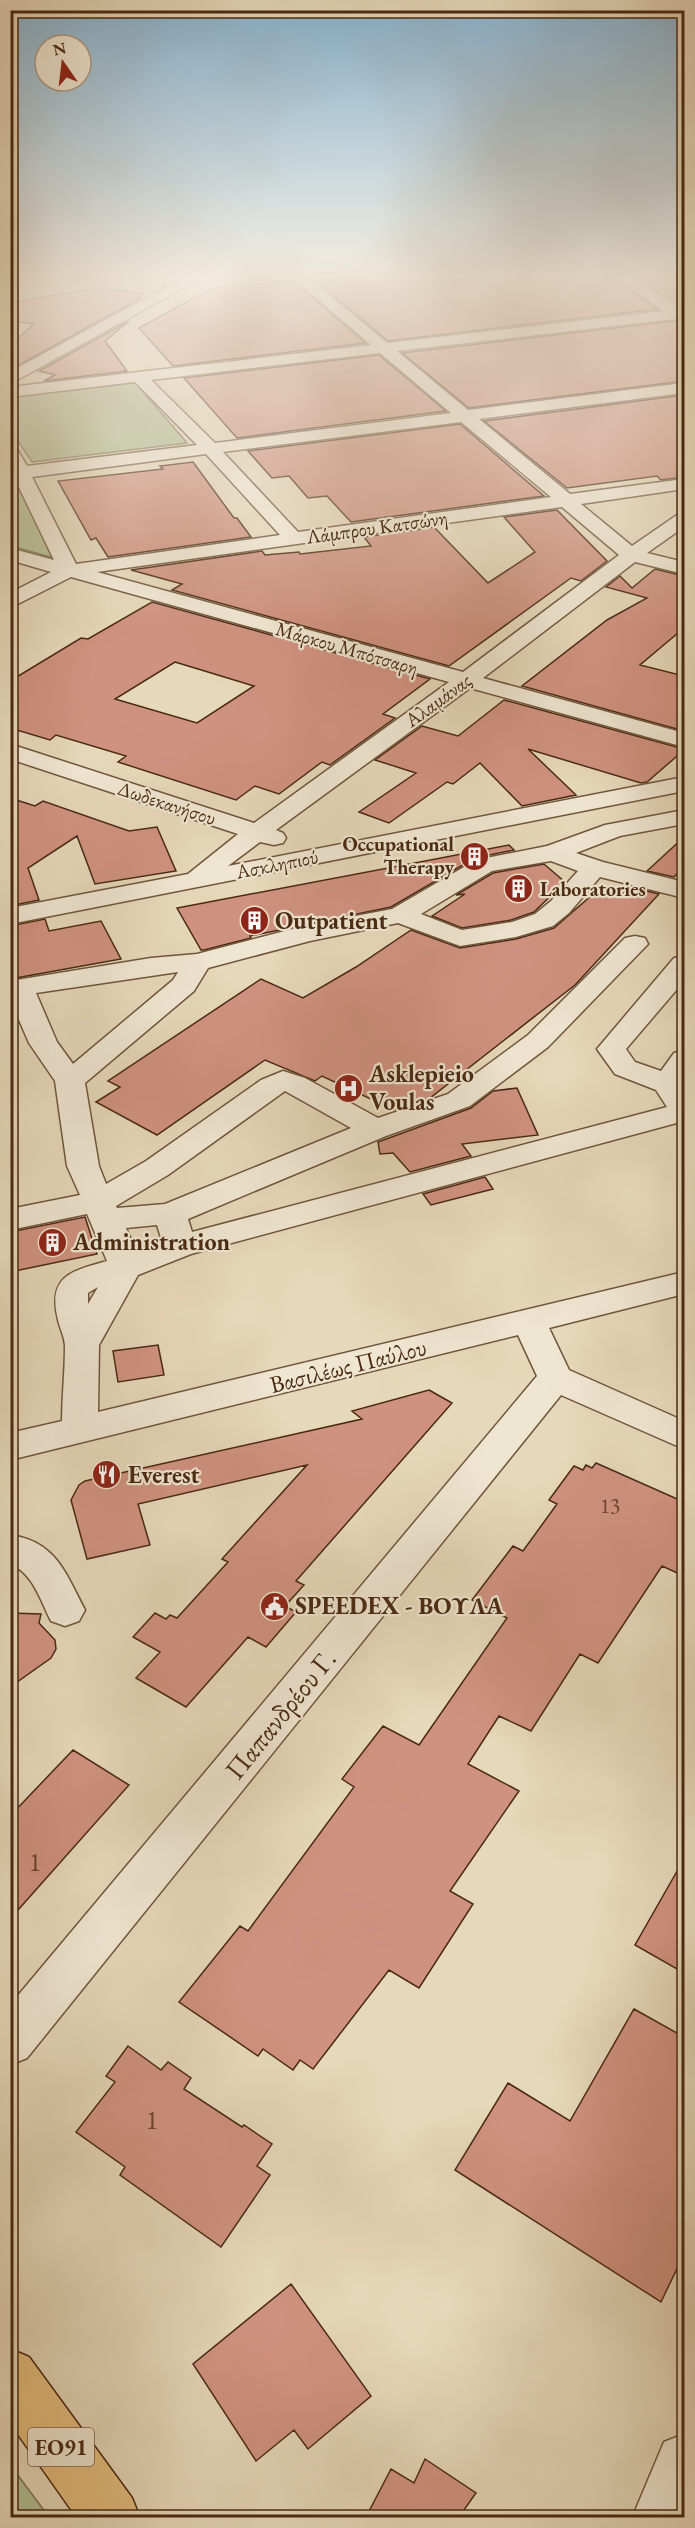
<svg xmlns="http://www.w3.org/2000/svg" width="695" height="2528" font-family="'EB Garamond',serif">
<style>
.green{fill:#b1c093;stroke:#7d7452;stroke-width:1.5}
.building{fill:#d09280;stroke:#492912;stroke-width:1.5;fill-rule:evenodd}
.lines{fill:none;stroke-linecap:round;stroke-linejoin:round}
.minor-casing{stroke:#70553c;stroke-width:3}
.major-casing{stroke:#492912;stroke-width:3}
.highway-casing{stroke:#492912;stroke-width:3}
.minor{fill:#efe6d2;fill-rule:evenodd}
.major{fill:#e3bc7d;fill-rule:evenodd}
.highway{fill:#e3bc7d;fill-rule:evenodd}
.labels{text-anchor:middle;stroke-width:4.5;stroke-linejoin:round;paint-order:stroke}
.far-street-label{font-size:20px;fill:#492912;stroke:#efe6d2}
.far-poi-label{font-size:20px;font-weight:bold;fill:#492912;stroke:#efe6d2;text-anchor:end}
.number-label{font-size:21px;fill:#6b432e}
.shield{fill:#efe6d2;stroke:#7b624c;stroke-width:1.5}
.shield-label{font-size:22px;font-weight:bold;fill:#492912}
.poi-label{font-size:24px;font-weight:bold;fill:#492912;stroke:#efe6d2;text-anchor:start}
.street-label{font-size:24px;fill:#492912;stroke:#efe6d2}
.near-number-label{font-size:26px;fill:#6b432e}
.near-street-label{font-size:28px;fill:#492912;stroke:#efe6d2}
</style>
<rect width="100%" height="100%" fill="#e6d8ba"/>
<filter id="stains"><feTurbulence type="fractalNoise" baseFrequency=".00333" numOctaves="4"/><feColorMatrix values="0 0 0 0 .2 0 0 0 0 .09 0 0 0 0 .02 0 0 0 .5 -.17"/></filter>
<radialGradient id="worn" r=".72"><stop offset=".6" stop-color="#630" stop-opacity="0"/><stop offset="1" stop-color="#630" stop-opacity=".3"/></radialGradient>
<path class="green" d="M133,380L187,443L32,462L11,431L10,397L18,393Z
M10,476H12L58,559L11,546Z
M10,2466H11L49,2517H11Z"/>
<path class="building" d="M433,273H606L657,309L388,341L315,280Z
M629,273H674L684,280V307Z
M293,281L366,343L173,366L139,328L212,288Z
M95,288L143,293L139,299L17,366L10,364V345L34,324L10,321V303Z
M129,321L105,341L127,371L44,381L55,375L39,371Z
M675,321L684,325V381L469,408L402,353Z
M379,355L446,411L237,438L184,378Z
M684,395V477L661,480L657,476L567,488L484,421Z
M460,424L544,496L351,522L327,496L308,498L289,476L272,478L248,451Z
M193,462L234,518H237L251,537L108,557L96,538L91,540L58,481L163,469L160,466Z
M557,510L607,561L581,581L571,578L449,666L172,590L182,584L131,570L262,551L265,555L299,552L300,554L371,546L364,537L434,527L488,583L535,552L504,517Z
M655,569L684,576V628L640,665L684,676V731L522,686L607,620L647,598L606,587L620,576L632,588Z
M152,602L430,679L383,714L395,718L330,765L322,762L279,794L255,786L236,800L118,762L126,756L56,735L50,740L10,728V681L81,638L88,639ZM175,662L254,686L197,723L115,699Z
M504,700L684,749V750L647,782L641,783L528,749L576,795L522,806L480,763L453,784L447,782L389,823L359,812L416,773L375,760L422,726L458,736Z
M10,798L35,806L43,801L129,831L157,827L176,871L95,884L77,836L28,868L39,900L10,906Z
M683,838L684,866L674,877L647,871Z
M509,845L514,850L475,858L391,907L250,936L251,938L204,950H201L177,908Z
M544,864L565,882L534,912L511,920L462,928L432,916L465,894L456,895L493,873Z
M630,887L659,894L575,985L430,1098L394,1110L322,1076L315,1081L265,1060L157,1135L96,1102L120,1087L108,1081L261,979L303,998L356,967L411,930L460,948L516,939L554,928L600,888L622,894Z
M45,919L49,931L101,921L121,959L10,979V926Z
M517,1088L538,1135L462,1144L471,1156L410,1172L393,1153L380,1154L378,1142L471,1108L493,1091Z
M485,1177L493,1189L431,1205L423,1194Z
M85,1217L97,1254L10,1272V1232Z
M158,1345L164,1375L118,1382L113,1351Z
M429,1390L452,1403L296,1581L304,1585L285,1606L296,1612L266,1647L248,1637L186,1707L136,1678L160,1652L133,1637L155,1613L166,1619L170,1615L177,1618L228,1562L222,1559L307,1465L138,1504L150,1545L87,1559L71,1500L79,1485L85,1481L362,1419L352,1411Z
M596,1463L684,1502V1576L662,1566L598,1663L580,1654L531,1731L499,1716L468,1764L519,1791L450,1891L473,1904L419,1988L389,1970L313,2069L300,2060L293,2070L263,2049L258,2056L179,2002L240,1926L248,1931L354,1787L342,1779L383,1726L419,1745L507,1618L472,1600L513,1546L523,1551L557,1504L549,1500L574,1466L583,1470L586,1465L592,1468Z
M10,1613L41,1614L39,1623L55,1640L56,1649L51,1658L10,1687Z
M73,1750L129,1785L10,1919V1816Z
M684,1859V1973L635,1945Z
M634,2009L684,2037V2254L661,2302L455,2170L508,2083L570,2121Z
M128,2046L161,2070L168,2062L191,2078L184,2089L242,2127L244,2125L272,2144L257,2166L270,2175L221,2247L120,2175L125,2167L76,2132L115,2082L106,2076Z
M291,2284L371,2396L308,2449L294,2430L256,2461L193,2364Z
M425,2459L476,2493L459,2517H366L391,2469L414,2483Z"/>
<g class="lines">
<defs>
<path id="minor" d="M192,273H210L10,384V372Z
M287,273H303L387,343L663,311L608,273H625L680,309H684V323L675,319L397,351L468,410L684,383V393L479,419L570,494L684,479V489L581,504L632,546L677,515L684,513V527L647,553L684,562V574L635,562L483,678L684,733V747L470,688L276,830L283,833L286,838L283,843L274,845L260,842L228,866L684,777V791L10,924V908L188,874L238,834L10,759V744L254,823L449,682L71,577L10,608V593L51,572L10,560V548L54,560L15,479H10V448L17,449L27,466L197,445L135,382L10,397V387L371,345ZM380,353L451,413L215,443L151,380ZM461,422L551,497L298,532L223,452ZM206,454L280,535L76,564L32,477ZM562,507L619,555L463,672L97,572Z
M684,810V824L620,836L576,853L603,862L684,882V898L600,877L569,913L553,926L516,937L460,946L398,923L310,941L208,968L194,991L85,1083L99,1166L106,1184L146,1161L261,1080L283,1071L305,1078L378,1118L448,1094L528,1035L625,938L635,936L645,938L648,944L548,1047L470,1106L386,1136L188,1219L192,1232L667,1107L656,1090L615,1074L597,1049L674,958L684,956V981L626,1049L635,1062L661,1071L674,1053L684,1050V1080L682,1084L684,1088V1121L191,1254L138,1275L99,1345L98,1412L684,1272V1294L549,1328L569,1370L684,1421V1449L561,1395L27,2058L10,2065V2005L537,1376L518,1335L10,1460V1433L62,1421C62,1396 65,1372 65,1347C65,1338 60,1329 58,1320C47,1276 71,1271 107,1261L87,1214L10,1230V1209L80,1195L67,1166L55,1081L29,1043L10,999V981L151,958L197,954L308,925L392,909L476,860L547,846L605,825ZM551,861L578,871L551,901L535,914L512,922L462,930L421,914L492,871ZM178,972L173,980L73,1064L57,1042L36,993ZM285,1091L351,1128L165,1204L117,1208L116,1206L168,1175ZM157,1225L162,1241L136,1251L126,1228ZM98,1287L88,1304V1293Z
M10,1535C56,1541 66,1574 85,1610L79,1621L65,1626L51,1621C42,1604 32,1570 10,1565Z
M684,2434V2518H632L664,2442Z"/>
<path id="major" d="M60,273H100L93,277L10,288V280Z"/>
<path id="highway" d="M10,2349L29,2357L132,2498L140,2518H77L10,2423Z"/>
</defs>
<use href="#minor" class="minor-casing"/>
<use href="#major" class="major-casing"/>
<use href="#highway" class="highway-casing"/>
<use href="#minor" class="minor"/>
<use href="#major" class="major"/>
<use href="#highway" class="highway"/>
</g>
<linearGradient id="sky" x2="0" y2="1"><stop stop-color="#88b6d5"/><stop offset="0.44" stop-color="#f4ede0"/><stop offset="1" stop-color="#f4ede0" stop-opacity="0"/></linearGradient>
<rect width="695" height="627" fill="url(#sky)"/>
<defs>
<symbol id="building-disc" viewBox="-11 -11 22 22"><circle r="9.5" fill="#8f2418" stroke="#efe6d2"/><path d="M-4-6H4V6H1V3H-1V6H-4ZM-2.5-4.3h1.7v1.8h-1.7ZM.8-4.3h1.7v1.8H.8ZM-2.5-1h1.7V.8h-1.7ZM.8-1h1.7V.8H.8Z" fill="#fff"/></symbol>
<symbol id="hospital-disc" viewBox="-11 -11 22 22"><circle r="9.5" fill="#8f2418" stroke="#efe6d2"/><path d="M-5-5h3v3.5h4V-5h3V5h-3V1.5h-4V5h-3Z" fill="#fff"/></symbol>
<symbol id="restaurant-disc" viewBox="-11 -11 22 22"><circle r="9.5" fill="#8f2418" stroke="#efe6d2"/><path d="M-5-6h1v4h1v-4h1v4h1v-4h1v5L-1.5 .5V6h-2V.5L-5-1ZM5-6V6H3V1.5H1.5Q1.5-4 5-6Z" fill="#fff"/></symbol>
<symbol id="civic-disc" viewBox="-11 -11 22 22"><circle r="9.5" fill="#8f2418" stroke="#efe6d2"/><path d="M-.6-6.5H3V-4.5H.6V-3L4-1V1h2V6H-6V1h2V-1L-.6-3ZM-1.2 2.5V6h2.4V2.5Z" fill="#fff"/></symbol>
</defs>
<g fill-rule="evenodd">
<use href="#building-disc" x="458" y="840" width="33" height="33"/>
<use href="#building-disc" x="502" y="872" width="33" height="33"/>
<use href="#building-disc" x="238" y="904" width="33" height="33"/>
<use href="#hospital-disc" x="332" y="1072" width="33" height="33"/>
<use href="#building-disc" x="36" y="1226" width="33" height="33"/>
<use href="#restaurant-disc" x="90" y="1458" width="33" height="33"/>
<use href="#civic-disc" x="258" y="1590" width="33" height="33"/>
</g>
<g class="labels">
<g class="far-street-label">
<text transform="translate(377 527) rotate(-8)" y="7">Λάμπρου Κατσώνη</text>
<text transform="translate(347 648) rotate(16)" y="7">Μάρκου Μπότσαρη</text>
<text transform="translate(438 700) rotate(-36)" y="7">Αλαμάνας</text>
<text transform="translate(167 803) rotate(18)" y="7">Δωδεκανήσου</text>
<text transform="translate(277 864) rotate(-11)" y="7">Ασκληπιού</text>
</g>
<g class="far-poi-label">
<text x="454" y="851">Occupational<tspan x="454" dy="23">Therapy</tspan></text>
<text x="540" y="896" text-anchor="start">Laboratories</text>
</g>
<g class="number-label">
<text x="610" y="1513">13</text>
</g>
<rect class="shield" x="28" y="2428" width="66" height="38" rx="4.5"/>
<g class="shield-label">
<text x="61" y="2455">ΕΟ91</text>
</g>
<g class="poi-label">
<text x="275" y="929">Outpatient</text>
<text x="369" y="1082">Asklepieio<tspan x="369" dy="28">Voulas</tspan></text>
<text x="73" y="1250">Administration</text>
<text x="128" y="1483">Everest</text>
<text x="295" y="1614">SPEEDEX - ΒΟΥΛΑ</text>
</g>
<g class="street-label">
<text transform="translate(348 1366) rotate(-14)" y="8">Βασιλέως Παύλου</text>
</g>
<g class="near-number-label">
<text x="35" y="1871">1</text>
<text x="152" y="2129">1</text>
</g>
<g class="near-street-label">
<text transform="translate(280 1714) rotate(-51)" y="10">Παπανδρέου Γ.</text>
</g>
</g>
<rect width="695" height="2528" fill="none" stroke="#e6d8ba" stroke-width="36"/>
<rect x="12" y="12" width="671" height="2504" fill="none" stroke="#492912" stroke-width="3"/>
<rect x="18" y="18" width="659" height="2492" fill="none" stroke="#492912" stroke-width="1.5"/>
<g transform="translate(63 63) rotate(346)"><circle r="28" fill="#efe6d2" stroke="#ad9a85" stroke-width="1.5"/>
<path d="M0-4.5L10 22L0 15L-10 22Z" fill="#8f2418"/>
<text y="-9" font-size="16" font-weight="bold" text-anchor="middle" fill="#492912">N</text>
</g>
<rect width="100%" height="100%" filter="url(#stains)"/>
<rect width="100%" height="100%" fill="url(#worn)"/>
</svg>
